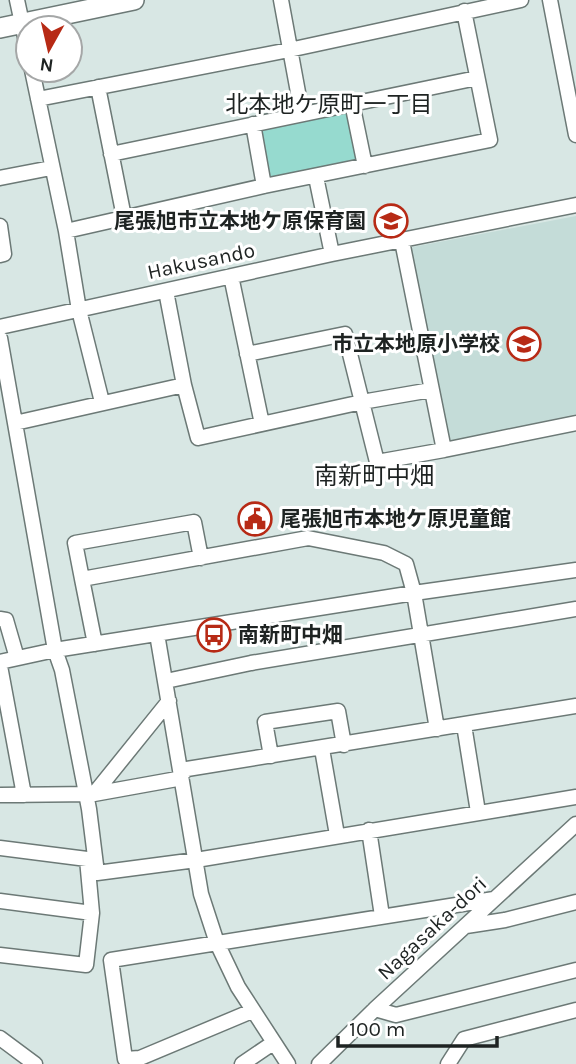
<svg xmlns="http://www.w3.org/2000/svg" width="576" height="1064" font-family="Karla,'Noto Sans JP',sans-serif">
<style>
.built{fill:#c4dcd8}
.green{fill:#96dacf}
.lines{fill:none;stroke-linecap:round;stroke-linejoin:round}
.minor-casing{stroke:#6c7976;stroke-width:17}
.highway-casing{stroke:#6c7976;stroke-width:22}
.minor{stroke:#fff;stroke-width:14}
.highway{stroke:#fff;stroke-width:19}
.labels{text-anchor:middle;stroke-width:6;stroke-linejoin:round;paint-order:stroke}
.poi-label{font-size:21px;font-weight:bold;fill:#1e2322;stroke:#fff;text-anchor:end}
.street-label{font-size:21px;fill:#1e2322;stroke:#fff}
.neighbourhood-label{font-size:23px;fill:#1e2322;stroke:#fff}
.quarter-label{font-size:24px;fill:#1e2322;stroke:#fff}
</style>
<rect width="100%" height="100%" fill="#d8e7e4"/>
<path class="built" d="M576,216V414L452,442L447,439L408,252L413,247Z"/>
<path class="green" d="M349,110L359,162L268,181L259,134L262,129Z"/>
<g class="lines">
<defs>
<path id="minor" d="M17,0L28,51
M281,0L302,114
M550,0L576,135
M32,70L66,231L79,310L102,402
M98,87L124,217
M38,99L289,50L521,0
M352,103L365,166
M253,124L264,186
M111,154L477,78
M316,177L332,254
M0,178L51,168
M0,226L4,254L0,255
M66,231L264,186L490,140L464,11
M402,241L444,450L576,423
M231,276L262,424
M166,291L184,385L198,438L362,402L431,390
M0,327L332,254L576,205
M0,338L55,650L62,670L89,809L97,873L196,860L576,797
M247,354L345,334L377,462L444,450
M15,423L184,385
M82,579L75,543L194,522L201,558
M0,619L6,620L17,658
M157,634L201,894L217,943L238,987L288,1064
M95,644L82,579L308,538L384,553L406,564L414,593L437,729
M0,662L55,650L414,593L576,570
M0,666L24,795
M166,681L251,663L576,609
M464,725L478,812
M322,749L337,835
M271,756L265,722L338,711L344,745
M94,794L169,701
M0,795L94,794L177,779L187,769L576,706
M369,830L382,916
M0,848L87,859L92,913L86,965L0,955
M0,901L92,913
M466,926L505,920L576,902
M375,1009L396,1015L576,970
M252,1011L140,1058L125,1059L111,960L494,899
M0,1038L35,1064
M242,1064L273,1043
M319,1064L375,1009L576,824
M448,1064L464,1039L576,1010"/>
<path id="highway" d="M0,28L134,0"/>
</defs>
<use href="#minor" class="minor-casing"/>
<use href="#highway" class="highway-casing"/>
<use href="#minor" class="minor"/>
<use href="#highway" class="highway"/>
</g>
<defs>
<symbol id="school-ring" viewBox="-11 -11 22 22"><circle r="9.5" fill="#fff" stroke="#b72a15" stroke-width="1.5"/><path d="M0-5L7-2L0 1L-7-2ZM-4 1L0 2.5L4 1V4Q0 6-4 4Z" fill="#b72a15"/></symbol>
<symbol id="civic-ring" viewBox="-11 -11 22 22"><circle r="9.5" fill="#fff" stroke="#b72a15" stroke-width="1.5"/><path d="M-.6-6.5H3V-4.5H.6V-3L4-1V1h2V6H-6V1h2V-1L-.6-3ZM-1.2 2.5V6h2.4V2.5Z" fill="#b72a15"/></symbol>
<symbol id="bus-ring" viewBox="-11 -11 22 22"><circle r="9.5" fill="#fff" stroke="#b72a15" stroke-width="1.5"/><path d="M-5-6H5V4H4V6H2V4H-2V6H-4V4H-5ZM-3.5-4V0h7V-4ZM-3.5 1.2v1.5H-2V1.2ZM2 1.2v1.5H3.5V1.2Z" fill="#b72a15"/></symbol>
</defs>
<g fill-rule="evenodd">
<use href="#school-ring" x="372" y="202" width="38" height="38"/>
<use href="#school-ring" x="505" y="325" width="38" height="38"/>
<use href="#civic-ring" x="236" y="500" width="38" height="38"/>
<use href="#bus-ring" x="195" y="616" width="38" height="38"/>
</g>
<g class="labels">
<g class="poi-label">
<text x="366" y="228">尾張旭市立本地ケ原保育園</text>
<text x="500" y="351">市立本地原小学校</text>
<text x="280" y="526" text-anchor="start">尾張旭市本地ケ原児童館</text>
<text x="238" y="642" text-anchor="start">南新町中畑</text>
</g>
<g class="street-label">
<text transform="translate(201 261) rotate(-12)" y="7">Hakusando</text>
<text transform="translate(432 928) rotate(-43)" y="7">Nagasaka-dori</text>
</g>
<g class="neighbourhood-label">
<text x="329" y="112">北本地ケ原町一丁目</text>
</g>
<g class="quarter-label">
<text x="374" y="484">南新町中畑</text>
</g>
</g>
<g transform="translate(49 49) rotate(188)"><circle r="33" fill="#ffffff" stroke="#a5a7a7" stroke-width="2"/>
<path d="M0-5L12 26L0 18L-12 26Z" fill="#b72a15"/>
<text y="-10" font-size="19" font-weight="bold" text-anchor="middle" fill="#1e2322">N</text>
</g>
<path d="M338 1036v10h159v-10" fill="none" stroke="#1e2322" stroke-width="3.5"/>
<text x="349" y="1036" font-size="21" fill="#1e2322" stroke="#ffffff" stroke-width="5" paint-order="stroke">100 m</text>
</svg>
